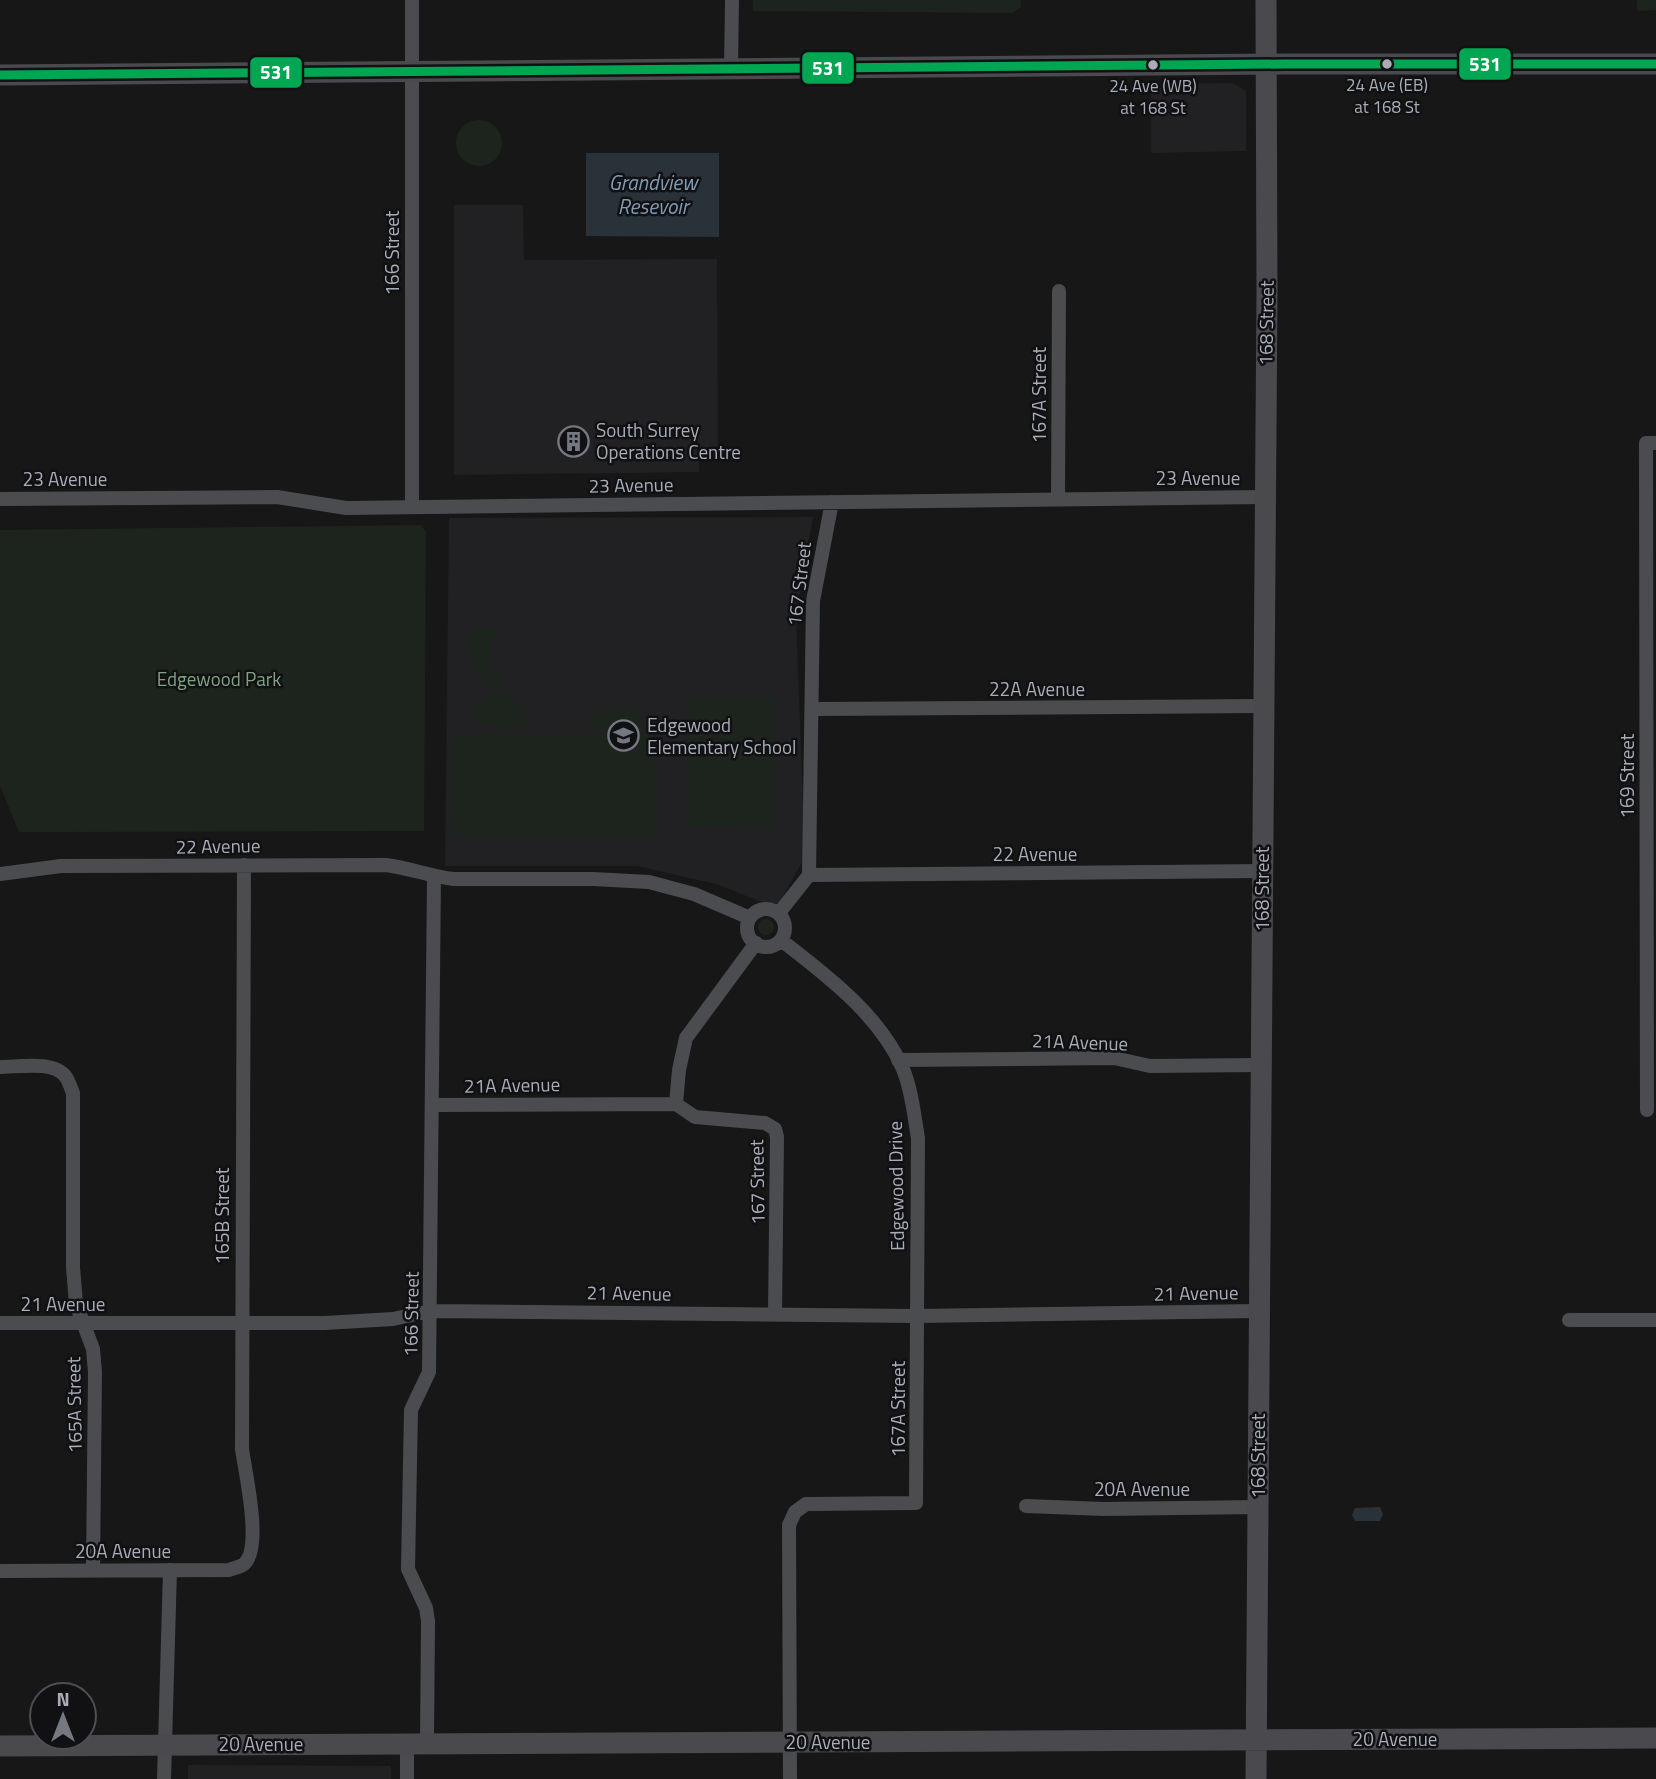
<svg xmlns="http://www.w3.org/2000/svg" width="1656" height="1779" font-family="'Titillium Web',sans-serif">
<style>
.built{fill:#212123}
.green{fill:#1d241e}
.water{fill:#2a3239}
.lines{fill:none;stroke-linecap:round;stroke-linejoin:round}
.street{stroke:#4b4c50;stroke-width:14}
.secondary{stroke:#4a4a4e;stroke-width:21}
.bus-1-casing{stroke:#111113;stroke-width:14}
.bus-1{stroke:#00a651;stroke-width:9}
.bus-dot{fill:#a8adb8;stroke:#111113;stroke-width:2.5}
.labels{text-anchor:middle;stroke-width:5;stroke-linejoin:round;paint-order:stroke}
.bus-label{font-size:17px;fill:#a8adb8;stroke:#111113}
.street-label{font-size:19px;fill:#a8adb8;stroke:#111113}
.poi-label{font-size:19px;fill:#a8adb8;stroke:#111113;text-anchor:start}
.park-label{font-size:19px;fill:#7fa381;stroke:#111113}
.water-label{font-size:21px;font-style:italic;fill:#7f9bb3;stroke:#111113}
.line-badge{stroke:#111113;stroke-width:2.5}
.badge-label{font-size:19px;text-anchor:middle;font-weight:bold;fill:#fff}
</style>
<rect width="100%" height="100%" fill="#171717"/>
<path class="built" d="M1233,83L1246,91V151L1151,153V84Z
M454,205H523L524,260L717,259L718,451L699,453V472L454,475Z
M813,517L796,616L805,857L779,903L767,904L716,884L637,866H445L449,518Z
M188,1765L391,1766V1779H188Z"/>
<path class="green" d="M753,0H1021V7L1012,13L753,11Z
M1637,0H1656V10L1637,11Z
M456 143a23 23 0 1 1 46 0a23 23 0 1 1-46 0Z
M421,525L426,532L424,831L19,832L0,786V530Z
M478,627L490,629L493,627L491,664L501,674L499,688H488L470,669C479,645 465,654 468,634Z
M489,692C514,698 530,695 525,726L523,728C507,727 486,731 475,719V706L489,698Z
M775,697L777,827L688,828L686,698Z
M633,707L639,708L640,727L595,729L592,727L591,721L594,711Z
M451,733L656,734V835L450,834Z
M758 927a8 8 0 1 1 16 0a8 8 0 1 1-16 0Z"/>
<path class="water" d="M586,153H719V237L586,236Z
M1380,1507L1383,1514L1380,1521H1355L1352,1515L1355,1508Z"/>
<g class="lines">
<path class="street" d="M412,0V506
M731,69L732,0
M0,499L277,497L346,508L1264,497
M1058,499L1059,291
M812,709L1262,706
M0,874L61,866L386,865C409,868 430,876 453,879H593L649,882L694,894L750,918
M809,875L1262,871
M747 928a19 19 0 1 1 38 0a19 19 0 1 1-38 0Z
M779,913L809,875L813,601L832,502
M781,940C826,975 880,1015 903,1069C912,1091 914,1115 918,1138L916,1503L806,1504L795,1512L789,1525L790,1779
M756,943L686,1038L679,1070L676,1104L695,1117L765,1123L775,1129L777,1137L775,1314
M898,1060L1114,1058L1150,1066L1260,1065
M0,1067C18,1067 54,1060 66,1077C69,1082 71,1088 73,1093V1267L76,1304L93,1349L95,1372L93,1571
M433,1105L676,1104
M1647,1110L1646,443H1656
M1569,1320H1656
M0,1323H325L393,1319L430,1311L918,1316L1259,1311
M1026,1506L1104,1509L1258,1507
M0,1571L229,1570C233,1568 241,1567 244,1564C263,1548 245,1472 242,1449L244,865
M427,1744L428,1621L426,1608L408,1569L411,1410L429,1372L434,877
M164,1779L170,1570
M407,1779V1743"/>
<path class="secondary" d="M0,75L1285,64H1656
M0,1746L1656,1738
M1256,1779L1267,294L1266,0"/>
<defs>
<path id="bus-1" d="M0,75L1285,64H1656"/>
</defs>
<use href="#bus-1" class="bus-1-casing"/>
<use href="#bus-1" class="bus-1"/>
</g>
<defs>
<symbol id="building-ring" viewBox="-11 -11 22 22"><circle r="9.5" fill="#111113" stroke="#757880" stroke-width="1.5"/><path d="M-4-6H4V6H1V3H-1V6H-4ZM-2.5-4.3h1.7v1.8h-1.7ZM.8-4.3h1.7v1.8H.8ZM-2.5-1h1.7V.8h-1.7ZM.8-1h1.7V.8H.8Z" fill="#757880"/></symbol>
<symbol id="school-ring" viewBox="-11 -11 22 22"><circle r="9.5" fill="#111113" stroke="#757880" stroke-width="1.5"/><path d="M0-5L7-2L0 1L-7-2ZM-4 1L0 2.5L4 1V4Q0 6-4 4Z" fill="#757880"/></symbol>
</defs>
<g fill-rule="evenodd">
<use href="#building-ring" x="556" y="424" width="35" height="35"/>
<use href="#school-ring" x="606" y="718" width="35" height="35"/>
</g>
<g class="bus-dot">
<circle cx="1387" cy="64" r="6"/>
<circle cx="1153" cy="65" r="6"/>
</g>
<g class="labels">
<g class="bus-label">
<text x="1387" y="91">24 Ave (EB)<tspan x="1387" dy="22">at 168 St</tspan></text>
<text x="1153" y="92">24 Ave (WB)<tspan x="1153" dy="22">at 168 St</tspan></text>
</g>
<g class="street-label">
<text transform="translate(392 253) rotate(-90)" y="7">166 Street</text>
<text transform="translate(1266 323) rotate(-89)" y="7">168 Street</text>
<text transform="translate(1039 395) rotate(-90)" y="7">167A Street</text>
<text x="1198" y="485">23 Avenue</text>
<text x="65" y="486">23 Avenue</text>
<text transform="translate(631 485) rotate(-1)" y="7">23 Avenue</text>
<text transform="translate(799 584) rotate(-83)" y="7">167 Street</text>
<text x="1037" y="696">22A Avenue</text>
<text transform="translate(1627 776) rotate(-90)" y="7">169 Street</text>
<text transform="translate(218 846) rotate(-1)" y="7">22 Avenue</text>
<text x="1035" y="861">22 Avenue</text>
<text transform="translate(1262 889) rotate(-90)" y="7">168 Street</text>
<text transform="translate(1080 1042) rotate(2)" y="7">21A Avenue</text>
<text transform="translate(512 1085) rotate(-1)" y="7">21A Avenue</text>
<text transform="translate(757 1182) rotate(-91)" y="7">167 Street</text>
<text transform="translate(896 1186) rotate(-91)" y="7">Edgewood Drive</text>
<text transform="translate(222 1216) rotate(-90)" y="7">165B Street</text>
<text transform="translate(629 1293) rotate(1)" y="7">21 Avenue</text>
<text transform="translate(1196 1293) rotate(-1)" y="7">21 Avenue</text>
<text x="63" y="1311">21 Avenue</text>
<text transform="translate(411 1314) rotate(-89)" y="7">166 Street</text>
<text transform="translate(74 1405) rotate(-91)" y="7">165A Street</text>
<text transform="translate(898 1409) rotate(-90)" y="7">167A Street</text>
<text transform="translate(1258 1456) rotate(-90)" y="7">168 Street</text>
<text x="1142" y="1496">20A Avenue</text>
<text x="123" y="1558">20A Avenue</text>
<text x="1395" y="1746">20 Avenue</text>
<text x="828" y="1749">20 Avenue</text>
<text x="261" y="1751">20 Avenue</text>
</g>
<g class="poi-label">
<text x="596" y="437">South Surrey<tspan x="596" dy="22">Operations Centre</tspan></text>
<text x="647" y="732">Edgewood<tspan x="647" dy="22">Elementary School</tspan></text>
</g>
<g class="park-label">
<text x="219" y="686">Edgewood Park</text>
</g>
<g class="water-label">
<text x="653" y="190">Grandview<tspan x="653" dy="24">Resevoir</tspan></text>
</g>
</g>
<g class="line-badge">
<rect x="1458" y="47" width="54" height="34" rx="7" fill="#00a651"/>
<rect x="801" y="51" width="54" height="34" rx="7" fill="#00a651"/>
<rect x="249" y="56" width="54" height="33" rx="7" fill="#00a651"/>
</g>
<g class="badge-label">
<text x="1485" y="71">531</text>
<text x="828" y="75">531</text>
<text x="276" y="79">531</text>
</g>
<g transform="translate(63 1716)"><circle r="33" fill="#111113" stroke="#4d4f55" stroke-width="2"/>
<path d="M0-5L12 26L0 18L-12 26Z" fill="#757880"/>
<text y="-10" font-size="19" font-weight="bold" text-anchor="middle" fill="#a8adb8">N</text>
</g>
</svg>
